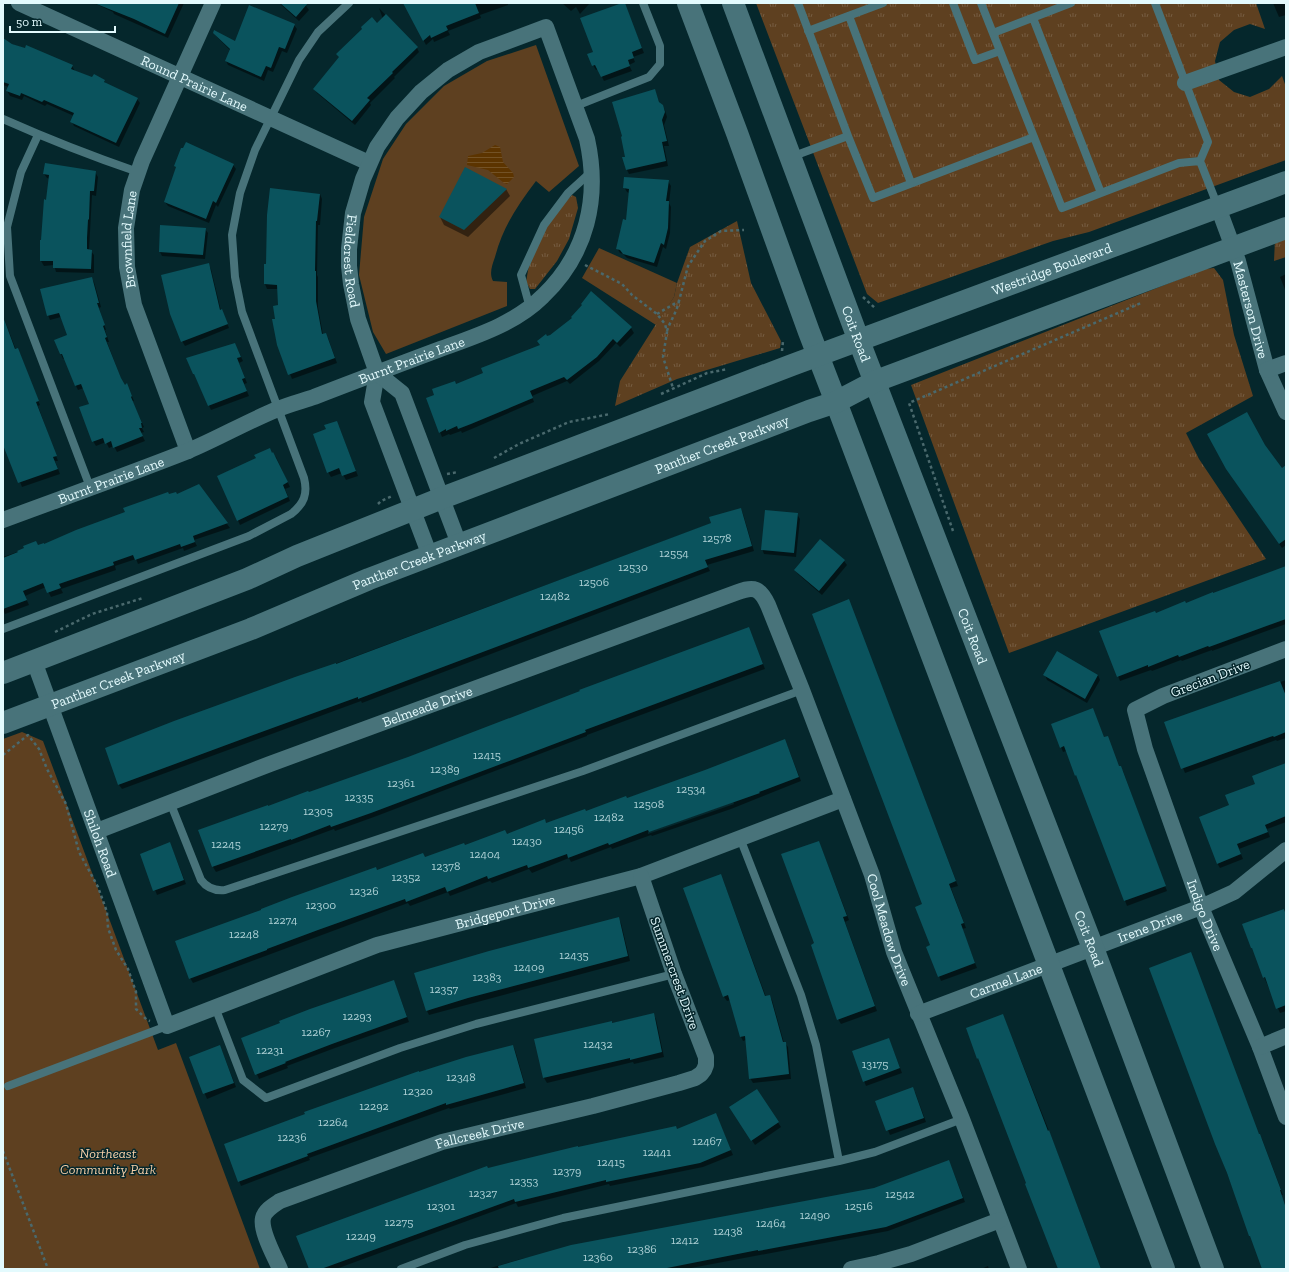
<svg xmlns="http://www.w3.org/2000/svg" width="1289" height="1272" font-family="'Zilla Slab',serif">
<style>
.grass{fill:url(#grass-tufts)}
.green{fill:#5e4020}
.water{fill:url(#water-rules)}
.shadow{fill:#0007;fill-rule:evenodd}
.building{fill:#0a535d}
.lines{fill:none;stroke-linecap:round;stroke-linejoin:round}
.path{stroke:#4a696d;stroke-width:2.5;stroke-dasharray:3 3;stroke-linecap:butt}
.service{stroke:#48737a;stroke-width:8}
.minor{stroke:#48737a;stroke-width:16}
.secondary{stroke:#48737a;stroke-width:22}
.labels{text-anchor:middle;stroke-width:3;stroke-linejoin:round;paint-order:stroke}
.number-label{font-size:12px;fill:#add0d5}
.street-label{font-size:14px;fill:#e3fafd;stroke:#05272c}
.park-label{font-size:14px;font-style:italic;fill:#f7cfa8;stroke:#05272c}
</style>
<defs>
<pattern id="grass-tufts" width="24" height="20" patternUnits="userSpaceOnUse"><rect width="24" height="20" fill="#5e4020"/><path d="M3 7l-1-3M5 7V3M7 7l1-3M15 17l-1-3M17 17v-4M19 17l1-3" fill="none" stroke="#755c41"/></pattern>
<pattern id="water-rules" width="6" height="5" patternUnits="userSpaceOnUse"><rect width="6" height="5" fill="#5c3400"/><path d="M0 2.5h6" fill="none" stroke="#735226"/></pattern>
</defs>
<rect width="100%" height="100%" fill="#05272c"/>
<path class="grass" d="M756,3H1256L1265,29L1250,24L1234,30L1220,42L1215,61L1219,80L1234,92L1250,97L1269,89L1282,76L1286,87V160L1089,232L1053,241L878,303L867,294Z
M572,195L576,197L578,208L569,239L557,261L535,289H530L526,282L530,259L544,229L560,207Z
M737,221L751,283L781,341L780,348L677,379L615,406L620,381L663,313L674,297L677,283L690,247Z
M1286,236V257L1274,261L1275,240Z
M1214,268L1223,280L1234,335L1253,396L1186,433L1199,459L1266,559L1009,653L911,385L1205,269Z"/>
<path class="green" d="M536,45L579,166L549,192L536,181C517,206 503,227 495,257C492,266 489,273 493,281L507,282V306L386,354L373,332L359,275L364,217L383,159L406,124L444,86L487,61Z
M599,248L677,283L674,297L656,325L582,278Z
M22,732L43,741L158,1050L176,1043L260,1269H3V739Z"/>
<path class="water" d="M495,145L500,147L503,162L513,173L514,177L507,184L504,183L488,170L467,165L468,156L482,153Z"/>
<path class="shadow" d="M94,3H184L168,38L114,14L113,12Z
M279,3H304L309,10L299,21Z
M404,3H508V5L480,15L481,18L448,31L450,35L434,42L433,39L426,45Z
M562,3H590L580,14L576,7L571,11Z
M624,3L644,53L633,57L635,62L629,65L632,71L604,81L598,69L596,70L593,65L594,52Z
M1273,3H1286V15L1279,17Z
M379,8L417,48L419,52L394,77L395,78L370,103L371,105L355,125L317,93L314,89L389,36Z
M294,25L297,29L287,53L282,51L273,72L268,70L264,81L228,65L226,61L230,50L217,37L214,33L236,42Z
M3,39L12,44L72,66L75,71L93,78L104,81L106,84L137,99L140,103L119,147L74,126L72,122L74,116L47,104L45,106L24,96L22,100L10,96L7,91L9,87L3,85Z
M655,91L660,104L665,110L667,117L664,125L669,146H664L668,166L629,174L627,170L626,157Z
M233,165L236,169L218,207L216,205L209,223L168,206L165,202Z
M95,172L98,177L96,196L92,195L89,250L91,251L94,255V273L56,272L54,265L44,266L41,261V246L50,179L47,178L44,174Z
M668,181L671,186L669,203L671,207L670,233L666,249L663,247L657,267L627,258L623,254L620,253L617,248L627,221L629,193L627,192L624,187Z
M506,189L510,196L468,237L444,225L440,217Z
M320,194L322,199L320,225H318L317,275L318,277V307L323,335L328,338L337,363L292,379L278,344L276,319L279,306L278,289H267L265,284V265H267Z
M205,229L208,233L205,259L162,256L160,252Z
M208,264L211,269L221,311L224,315L229,328L185,346L182,341Z
M1286,274V292L1280,277Z
M91,278L94,282L101,307L99,308L106,330H105L109,342H107L123,384L129,389L134,401H132L144,427L142,428L144,432L141,433L145,441L117,452L114,446L109,448L106,442L96,446L93,441L91,404L84,388L78,390L76,386L65,358L63,359L61,354L55,340L68,336L61,317L50,320L48,315Z
M591,293L631,328L634,333L620,347L616,343L599,361L570,384L567,381L532,396L534,402L474,428L462,433L461,431L450,435L449,434L442,437L440,432L456,385L484,374L541,346L547,337L573,319Z
M3,316L16,350L20,354L40,405L38,406L58,461H55L60,474L22,487L3,440Z
M235,344L243,361L239,363L247,383L244,384L249,396L211,410L194,374Z
M339,427L358,476L346,480L342,473L331,477L328,472Z
M1265,446L1286,476V545L1282,548L1230,473Z
M272,454L276,457L290,487L285,489L290,501L240,525L218,476L257,459Z
M199,485L230,528L194,540L197,546L184,551L183,548L138,564L136,559L115,566L116,570L61,589L63,593L51,597L46,587L25,596L29,605L5,614L3,610V557L26,549L44,545L168,496L177,495Z
M741,509L743,514L754,551L707,565L710,571L362,703L361,701L122,789L119,785L106,748L335,664L712,523Z
M797,514L800,519L796,557L764,554L762,549Z
M844,561L847,565L822,595L798,574L795,570Z
M1286,567V624L1212,651V650L1182,661L1181,660L1152,671L1151,670L1120,681L1100,631L1186,604Z
M849,601L958,886L951,888L966,928L962,929L977,968L941,981L927,947L931,946L923,905Z
M751,633L765,669L587,735V736L374,817L335,831L334,829L216,872L213,867L199,831L309,794Z
M1045,675H1098L1100,680L1087,703L1047,680Z
M1286,680V738L1277,741L1276,740L1185,773L1165,723Z
M1093,709L1104,738L1119,767L1123,771L1167,891L1127,906L1079,779L1076,775L1066,751L1063,752L1061,747Z
M787,745L801,781L731,809L652,836L651,835L612,849L611,847L571,862L569,858L532,873L529,869L492,883L490,881L450,896L448,892L410,906L408,903L193,983L190,978L377,871L586,812ZM733,802L734,804L648,834V832Z
M1286,763V822L1267,829L1270,837L1239,849L1243,859L1220,868L1217,863L1231,806L1257,784Z
M819,842L849,920L845,922L877,1011L841,1024L838,1019L815,944Z
M170,843L186,884L157,895L141,854Z
M723,880L766,997L769,996L772,1000L784,1043H785L788,1047L791,1079L753,1083L750,1078L746,1040L743,1041L741,1037L731,1000L727,1001L724,997L684,889Z
M1286,909V1011L1280,1013L1264,977L1255,952L1252,948L1243,925Z
M618,919L621,923L630,961L429,1015L427,1011Z
M1150,968L1262,1139L1283,1195H1281L1286,1207V1269H1263Z
M394,981L409,1022L335,1048L287,1066L288,1068L259,1079L242,1038Z
M653,1014L656,1019L664,1057L634,1064L633,1062L547,1083L544,1078L536,1040Z
M1003,1015L1051,1136L1101,1269H1058Z
M889,1039L902,1073L866,1086L853,1052Z
M513,1046L515,1050L526,1088L450,1109L449,1108L309,1158L310,1160L241,1186L239,1181L419,1073Z
M222,1051L236,1087L207,1099L190,1058Z
M757,1090L781,1127L755,1145L733,1112Z
M915,1092L926,1122L890,1135L876,1101Z
M718,1119L733,1155L703,1167L610,1186L609,1184L518,1207L516,1203L336,1269H310L488,1169L578,1148L677,1130Z
M951,1166L965,1202L888,1231L686,1269H487L521,1259L874,1189Z
M988,1266L989,1269H981Z"/>
<path class="building" d="M94,3H179L165,34L134,19Z
M280,3H308L296,17Z
M403,3H475L479,13L446,26L448,30L431,38L430,35L423,41Z
M622,3H625L642,48L632,52L634,58L628,60L630,66L601,77L595,65L592,66L587,54L593,52L580,18Z
M249,5L295,24L285,49L279,47L271,68L266,66L261,77L225,61L230,49L213,33L214,30L235,41Z
M386,14L418,47L392,72L393,73L367,98L370,100L352,121L313,89L339,57L336,54L362,29L361,27L372,17L377,23Z
M3,38L12,44L25,48L26,45L73,65L71,69L92,77L94,74L105,80L104,82L138,98L116,143L70,122L74,113L44,100L42,102L21,93L20,96L6,91L9,84L3,82Z
M655,89L659,102L663,105L665,112L662,120L667,141L662,142L666,161L626,170L622,157H625L621,137L622,136L612,102Z
M186,142L234,164L216,203L213,201L206,219L164,202L176,167L174,166L181,148H183Z
M45,163L96,171L94,191H90L89,219L88,220L87,238V249L92,250L91,269L53,268V261H40V240H41L44,199L46,200L49,175L43,174Z
M465,167L507,189L464,230L439,217Z
M624,177L669,180L666,201H669L668,228L664,245L661,243L654,263L623,254L620,250L616,249L623,219L626,220L629,189L623,188Z
M270,188L320,194L317,221H316L315,271H316V301L322,334L326,333L335,358L288,375L277,345L272,319H275L273,306L278,305L277,285L264,284V264H266L267,215Z
M160,225L206,228L203,255L159,252Z
M209,263L220,310L222,309L228,324L181,342L170,314L161,275Z
M92,277L99,303H97L105,325L103,326L107,337L105,338L121,378L125,385L127,383L132,396L131,397L142,423H141L142,428H139L143,436L113,448L111,441L105,444L103,438L92,442L79,407L89,404L81,384L75,386L62,354H60L54,340L67,335L59,313L47,316L40,289Z
M591,291L632,327L617,343L613,339L597,357L567,380L564,377L530,391L533,398L471,424L458,429L457,426L446,431V429L439,433L426,398L434,395L432,389L455,381L456,384L483,373L481,368L540,345L537,341L546,334L547,336L550,335L572,318L571,317L582,305L581,304Z
M3,319H4L15,349L18,348L39,401L36,402L57,456L53,457L58,469L18,483L3,445Z
M235,343L241,357L237,358L245,378L242,379L247,391L208,406L194,374H193L186,358Z
M1247,412L1265,445L1282,468L1286,465V539L1279,544L1226,469L1207,434Z
M337,421L356,471L342,476L339,468L327,473L313,434L326,429L324,425Z
M270,448L272,453L273,452L288,482L283,485L288,497L237,521L217,476L256,458L254,455Z
M199,484L228,523L193,536L195,542L181,547L180,544L135,560L133,555L113,562L114,565L59,584L61,588L47,593L43,583L23,591L27,600L3,609V558L18,552L17,551L24,548L23,546L36,541L38,545L44,543V544L76,530L125,512L123,508L168,492L169,494L176,492L177,494Z
M741,508L752,546L705,560L708,567L358,699V697L278,726L118,785L105,748L174,721L295,677L336,663V664L501,602L711,523L709,517Z
M765,510L798,513L794,553L761,550Z
M820,539L845,560L819,591L794,570Z
M1286,566V619L1209,647L1208,646L1179,657L1178,655L1148,667V665L1117,677L1099,631L1155,611L1156,613L1185,601L1186,603L1213,592V593Z
M849,599L956,881L949,884L964,923L961,924L975,963L938,977L926,947L930,945L915,907L922,904L812,614Z
M749,627L763,664L585,730L586,732L371,813L331,827L330,825L291,840V839L212,867L198,830L268,805V806L308,791L309,792L408,757L580,691L579,690Z
M1057,651L1098,675L1085,699L1043,675Z
M1280,681L1286,696V732L1274,737L1273,736L1181,769L1164,722Z
M1093,708L1104,737L1108,736L1119,766H1121L1166,886L1124,901L1076,775L1075,776L1064,746L1060,748L1051,724Z
M785,739L799,777L759,792L760,793L649,832L648,830L609,845L608,843L568,858L567,854L528,868L527,865L488,879L487,876L447,892L445,887L406,902L405,899L318,930L267,949V950L189,979L175,941L261,910V909L292,897L376,867L377,870L423,853L425,857L464,843L465,845L505,830L507,834L545,819L546,823L585,809L586,811L626,796L627,798L705,770Z
M1286,763V816L1265,825L1268,832L1237,844L1241,854L1217,864L1199,817L1229,805L1225,795L1255,784L1252,776Z
M819,841L847,916L843,917L875,1006L837,1020L811,945L814,943L781,854Z
M170,842L184,880L153,891L140,854Z
M721,874L765,996L770,995L783,1042H786L789,1074L749,1079L745,1036L740,1037L728,995L723,997L683,888Z
M1284,909L1286,915V1005L1276,1009L1265,977L1263,978L1252,948H1251L1242,924Z
M619,917L628,956L468,998L426,1011L414,973L489,951Z
M1191,952L1259,1134H1260L1281,1190H1280L1286,1208V1269H1262L1250,1236H1249L1227,1173L1215,1144L1149,968Z
M394,980L407,1017L332,1044L285,1062L286,1063L255,1075L241,1038L280,1023L279,1021L310,1009Z
M654,1013L662,1052L630,1060V1058L543,1078L534,1039L612,1021V1023Z
M1003,1014L1048,1131L1049,1130L1101,1269H1058L1025,1184L1026,1183L978,1058L977,1059L966,1028Z
M889,1038L900,1068L863,1082L852,1051Z
M220,1045L234,1083L203,1094L189,1057Z
M513,1045L524,1083L446,1105V1103L307,1154L308,1156L238,1182L224,1144L305,1114L304,1112L419,1071V1072L466,1057Z
M913,1087L924,1118L886,1131L875,1101Z
M757,1089L779,1122L751,1141L729,1107Z
M716,1113L731,1150L700,1163L606,1182V1180L515,1202L514,1199L321,1269H309L296,1236L487,1166L488,1168L578,1146V1147L676,1126L677,1129Z
M949,1160L963,1198L886,1227L758,1251V1250L662,1269H499L498,1266L571,1245L874,1188Z"/>
<g class="lines">
<path class="path" d="M585,265L622,284L632,295L657,314L665,324L667,332L663,357L673,388
M863,297L876,309
M657,314L679,301L688,266L705,241L721,231L744,230
M667,331C670,321 677,312 679,301
M782,351L783,341
M661,394L707,373L728,369
M494,458L519,444L569,422L610,414
M447,474L458,472
M378,504L381,501L392,496
M953,531L909,403L1141,303
M55,632L92,614L143,598
M3,755L28,735L39,749L47,769L66,804L79,852L98,887L107,912L108,928L116,950L128,969L136,992V1009L147,1020L150,1021
M3,1151L48,1269"/>
<path class="service" d="M953,3L975,60L1000,51
M981,3L1062,208L1179,163L1200,161
M1155,3L1208,142L1200,161
M849,16L911,183
M1033,18L1101,193
M808,31L883,3
M993,33L1071,3
M576,106L649,77L660,64V46L643,3
M3,119C48,139 91,156 138,172
M38,135L21,172L7,227L10,276L90,487
M848,136L873,198L1034,137
M791,157L848,136L798,3
M1200,161L1218,207
M530,308L521,275L544,225L568,193L591,172
M3,629L249,536L291,514C304,504 308,494 304,478L242,312L235,277L232,235L240,193L255,150L299,60L318,32L349,3
M170,802L201,880C207,888 215,891 225,890L583,771L802,690
M740,838L801,995L816,1045L839,1161
M215,1007L243,1080L266,1098L400,1048L476,1024L674,974
M8,1086L167,1026
M401,1269L465,1245L563,1218L839,1161L875,1152L962,1119"/>
<g class="minor">
<path id="s1" d="M19,3L369,163"/>
<path d="M1185,83L1286,47"/>
<path id="s2" d="M1218,207L1238,261L1267,370L1286,412"/>
<path d="M1267,370L1286,363"/>
<path d="M377,373L372,402L430,556"/>
<path id="s3" d="M188,451L134,305L127,267L126,228L132,190L142,161L213,3"/>
<path id="s4" d="M3,520C65,497 127,475 188,451C219,438 248,421 278,409C290,404 302,401 314,397C355,381 395,366 435,351C473,337 514,325 543,296C587,254 600,198 587,139L546,27L479,52L448,70L421,92L397,118L377,147L363,179L353,213L349,249V266L351,284L358,319L377,373L402,393L459,544"/>
<path id="s5" d="M1286,649L1163,696L1135,710L1145,749L1201,907L1260,1047L1286,1117"/>
<path id="s6" d="M34,661L167,1026L377,945L641,876L843,799"/>
<path id="s7" d="M97,831L270,764L738,592C754,586 760,588 768,605L802,690L872,875L894,952L962,1119L1019,1269"/>
<path id="s8" d="M918,1014L1201,907L1234,892L1286,850"/>
<path d="M1260,1047L1286,1036"/>
<path id="s9" d="M280,1269C275,1257 260,1231 263,1218C265,1210 274,1205 280,1201L442,1142L593,1106L679,1083L695,1078L701,1074L704,1070L706,1065V1057L674,974L641,876"/>
<path d="M851,1269L879,1263L911,1254L1000,1220"/>
</g>
<g class="secondary">
<path d="M688,3L737,133L809,332L836,402L1164,1269"/>
<path id="s10" d="M733,3L859,341L1093,948L1213,1269"/>
<path id="s11" d="M3,673L247,579L297,556L442,498L792,365L1286,182"/>
<path id="s12" d="M3,723L251,629L369,579L809,411L836,402L876,381L1286,228"/>
</g>
</g>
<g class="labels">
<g class="number-label">
<text x="717" y="542">12578</text>
<text x="674" y="557">12554</text>
<text x="633" y="571">12530</text>
<text x="594" y="586">12506</text>
<text x="555" y="600">12482</text>
<text x="487" y="759">12415</text>
<text x="445" y="773">12389</text>
<text x="401" y="787">12361</text>
<text x="691" y="793">12534</text>
<text x="359" y="801">12335</text>
<text x="649" y="808">12508</text>
<text x="318" y="815">12305</text>
<text x="609" y="821">12482</text>
<text x="274" y="830">12279</text>
<text x="569" y="833">12456</text>
<text x="527" y="845">12430</text>
<text x="226" y="848">12245</text>
<text x="485" y="858">12404</text>
<text x="446" y="870">12378</text>
<text x="406" y="881">12352</text>
<text x="364" y="895">12326</text>
<text x="321" y="909">12300</text>
<text x="283" y="924">12274</text>
<text x="244" y="938">12248</text>
<text x="574" y="959">12435</text>
<text x="529" y="971">12409</text>
<text x="487" y="981">12383</text>
<text x="444" y="993">12357</text>
<text x="357" y="1020">12293</text>
<text x="316" y="1036">12267</text>
<text x="598" y="1048">12432</text>
<text x="270" y="1054">12231</text>
<text x="875" y="1068">13175</text>
<text x="461" y="1081">12348</text>
<text x="418" y="1095">12320</text>
<text x="374" y="1110">12292</text>
<text x="333" y="1126">12264</text>
<text x="292" y="1141">12236</text>
<text x="707" y="1145">12467</text>
<text x="657" y="1156">12441</text>
<text x="611" y="1166">12415</text>
<text x="567" y="1175">12379</text>
<text x="524" y="1185">12353</text>
<text x="483" y="1197">12327</text>
<text x="900" y="1198">12542</text>
<text x="441" y="1210">12301</text>
<text x="859" y="1210">12516</text>
<text x="815" y="1219">12490</text>
<text x="399" y="1226">12275</text>
<text x="771" y="1227">12464</text>
<text x="728" y="1235">12438</text>
<text x="361" y="1240">12249</text>
<text x="685" y="1244">12412</text>
<text x="642" y="1253">12386</text>
<text x="598" y="1261">12360</text>
</g>
<g class="street-label">
<text dy="5" stroke="none"><textPath href="#s1" startOffset="193">Round Prairie Lane</textPath></text>
<text dy="5" stroke="none"><textPath href="#s3" startOffset="222">Brownfield Lane</textPath></text>
<text dy="5" stroke="none"><textPath href="#s4" startOffset="1208">Fieldcrest Road</textPath></text>
<text dy="5" stroke="none"><textPath href="#s11" startOffset="1124">Westridge Boulevard</textPath></text>
<text dy="5" stroke="none"><textPath href="#s2" startOffset="108">Masterson Drive</textPath></text>
<text dy="5" stroke="none"><textPath href="#s10" startOffset="353">Coit Road</textPath></text>
<text dy="5" stroke="none"><textPath href="#s4" startOffset="439">Burnt Prairie Lane</textPath></text>
<text dy="5" stroke="none"><textPath href="#s12" startOffset="771">Panther Creek Parkway</textPath></text>
<text dy="5" stroke="none"><textPath href="#s4" startOffset="115">Burnt Prairie Lane</textPath></text>
<text dy="5" stroke="none"><textPath href="#s12" startOffset="447">Panther Creek Parkway</textPath></text>
<text dy="5" stroke="none"><textPath href="#s10" startOffset="677">Coit Road</textPath></text>
<text transform="translate(1210 678) rotate(-21)" y="5">Grecian Drive</text>
<text dy="5" stroke="none"><textPath href="#s12" startOffset="123">Panther Creek Parkway</textPath></text>
<text dy="5" stroke="none"><textPath href="#s7" startOffset="353">Belmeade Drive</textPath></text>
<text dy="5" stroke="none"><textPath href="#s6" startOffset="194">Shiloh Road</textPath></text>
<text dy="5" stroke="none"><textPath href="#s6" startOffset="746">Bridgeport Drive</textPath></text>
<text dy="5" stroke="none"><textPath href="#s5" startOffset="380">Indigo Drive</textPath></text>
<text dy="5" stroke="none"><textPath href="#s8" startOffset="248">Irene Drive</textPath></text>
<text dy="5" stroke="none"><textPath href="#s7" startOffset="1069">Cool Meadow Drive</textPath></text>
<text dy="5" stroke="none"><textPath href="#s10" startOffset="1001">Coit Road</textPath></text>
<text transform="translate(675 973) rotate(70)" y="5">Summercrest Drive</text>
<text dy="5" stroke="none"><textPath href="#s8" startOffset="94">Carmel Lane</textPath></text>
<text dy="5" stroke="none"><textPath href="#s9" startOffset="290">Fallcreek Drive</textPath></text>
</g>
<g class="park-label">
<text x="108" y="1158">Northeast<tspan x="108" dy="16">Community Park</tspan></text>
</g>
</g>
<rect width="1289" height="1272" fill="none" stroke="#e3fafd" stroke-width="8"/>
<path d="M10 26v6h105v-6" fill="none" stroke="#e3fafd" stroke-width="2"/>
<text x="16" y="26" font-size="12" fill="#e3fafd" stroke="#05272c" stroke-width="3" paint-order="stroke">50 m</text>
</svg>
